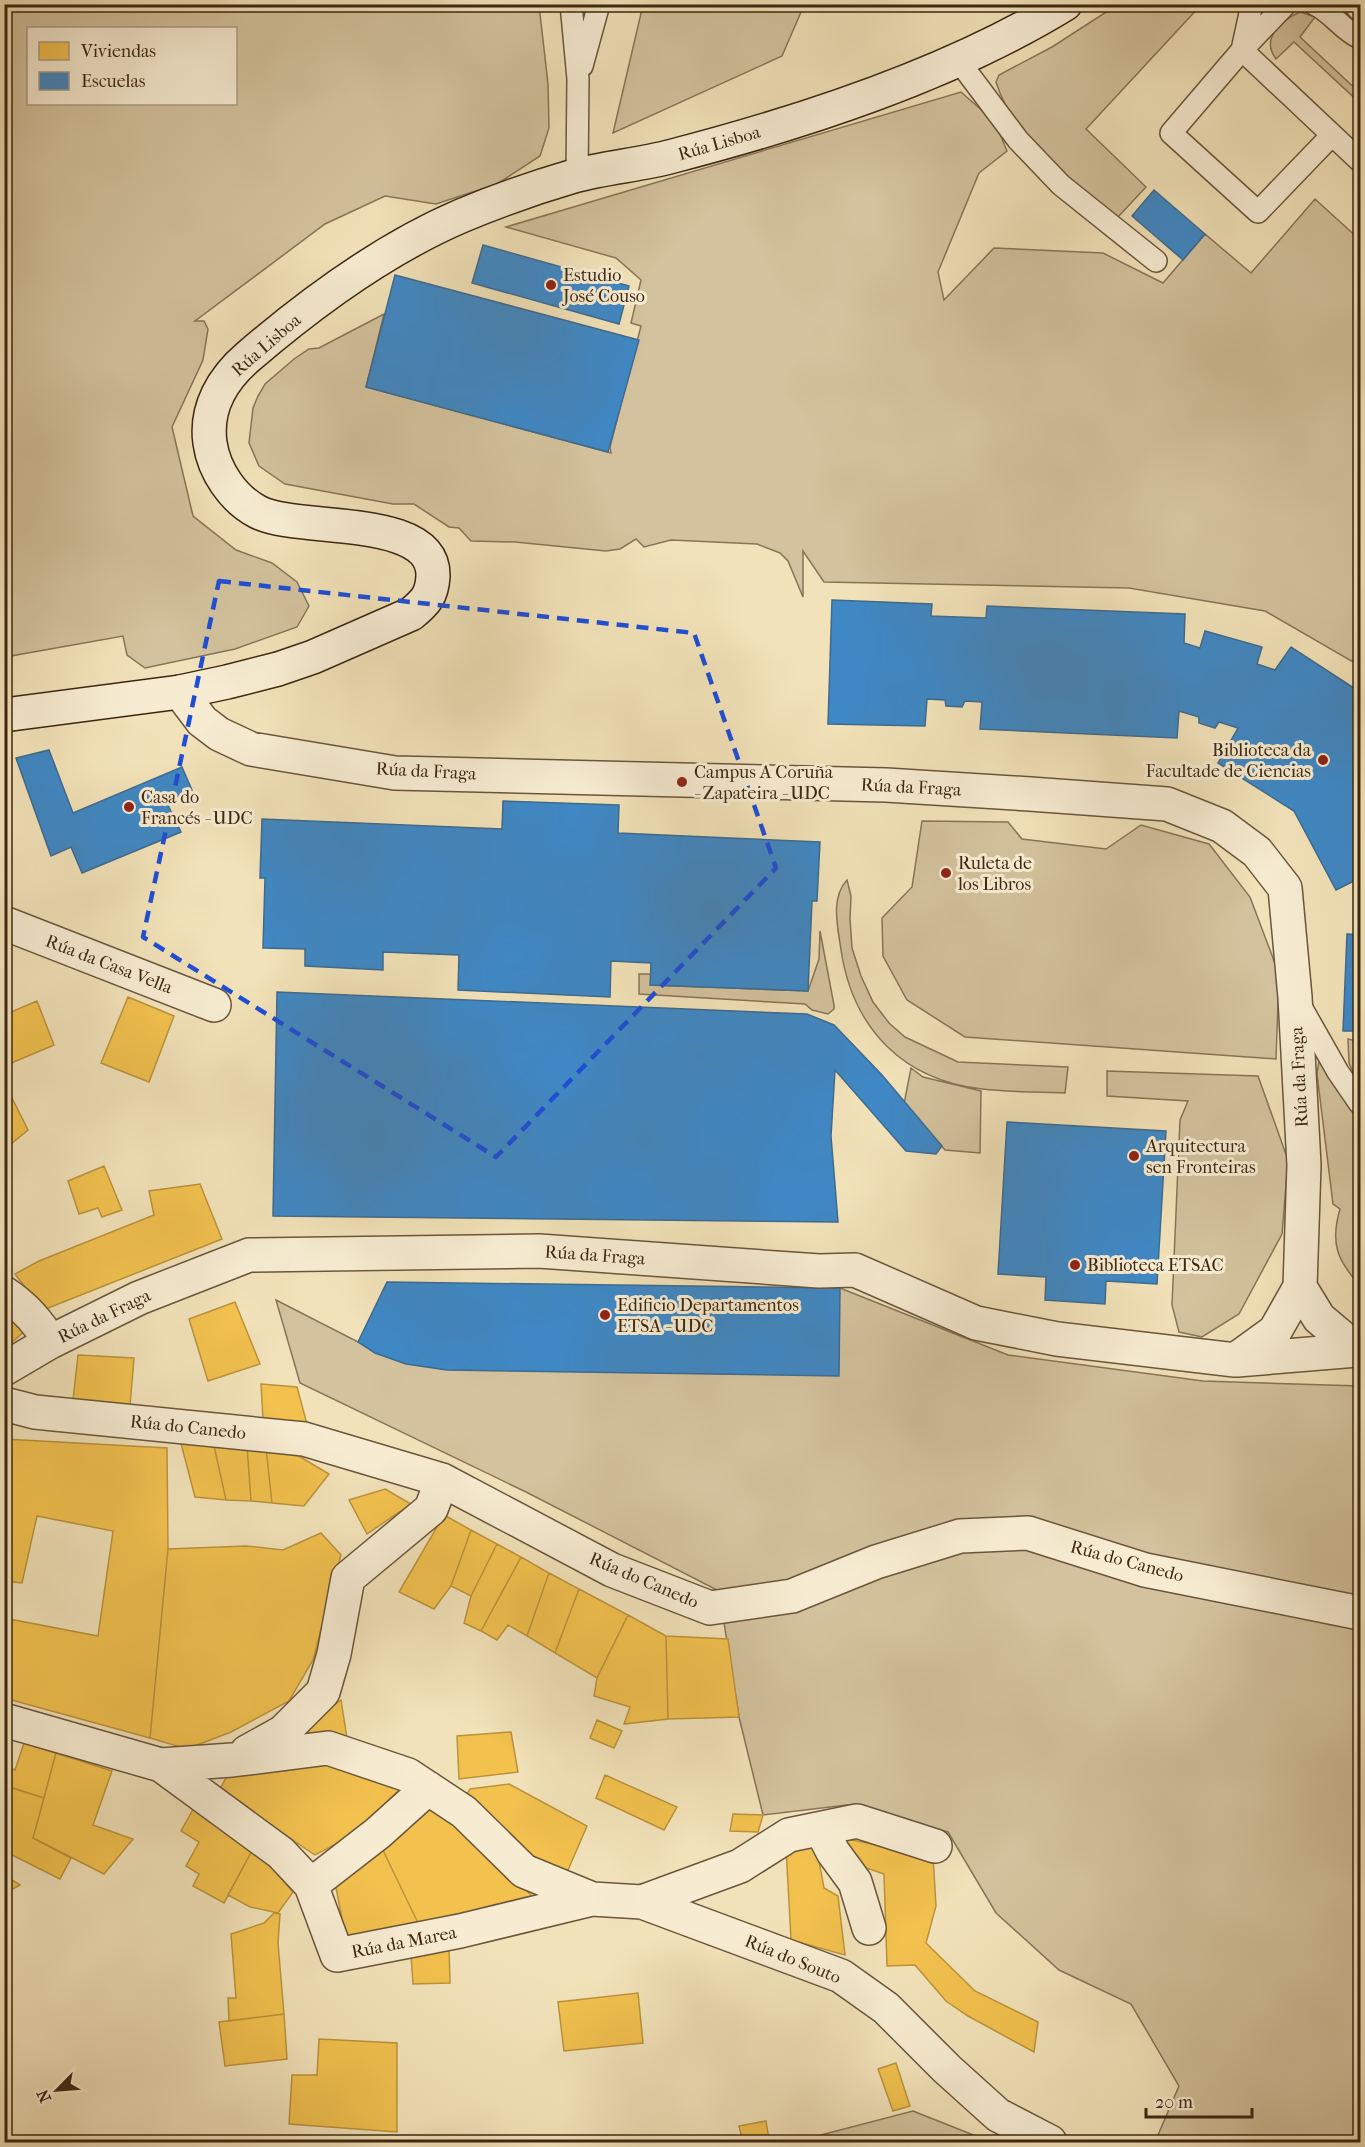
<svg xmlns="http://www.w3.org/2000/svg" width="1365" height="2147" font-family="'IM FELL French Canon',serif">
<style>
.green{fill:#d3c29d;stroke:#887458;stroke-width:1.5;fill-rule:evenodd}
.homes{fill:#f2c14e;stroke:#bb933c;stroke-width:1.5}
.schools{fill:#3f88c5;stroke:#3e6b8f;stroke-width:1.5}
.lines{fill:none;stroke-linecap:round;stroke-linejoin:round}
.lane-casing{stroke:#6a563c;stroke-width:24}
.street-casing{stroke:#6a563c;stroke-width:36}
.secondary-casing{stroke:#3c2712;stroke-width:36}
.lane{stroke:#f7ecd2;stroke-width:21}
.street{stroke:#f7ecd2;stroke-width:33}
.secondary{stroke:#f7ecd2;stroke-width:33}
.marked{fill:none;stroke:#1d4ed8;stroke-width:4.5;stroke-dasharray:12 8;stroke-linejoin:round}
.poi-dot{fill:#8f2418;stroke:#f7ecd2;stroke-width:2}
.labels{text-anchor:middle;stroke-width:6;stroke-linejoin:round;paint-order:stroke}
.street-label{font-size:18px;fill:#3c2712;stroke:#f7ecd2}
.poi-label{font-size:18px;fill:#3c2712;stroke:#f7ecd2;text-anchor:start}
</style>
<rect width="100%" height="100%" fill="#f2e2b9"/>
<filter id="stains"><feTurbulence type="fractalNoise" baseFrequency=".00333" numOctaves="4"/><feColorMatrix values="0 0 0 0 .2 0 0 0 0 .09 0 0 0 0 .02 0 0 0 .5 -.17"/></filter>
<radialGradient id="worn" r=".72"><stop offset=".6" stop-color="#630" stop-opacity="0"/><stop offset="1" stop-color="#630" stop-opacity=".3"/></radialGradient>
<path class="green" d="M5,4L539,5L548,84L549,128L540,156L497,184L436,204L385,196L325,224L195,321H204L208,329L203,360L172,427L193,516L236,550L272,563L297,582L309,606L297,627L235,649L145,668L127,655L123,636L5,657ZM28,28H236V104H28Z
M643,5V4L804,5L782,56L613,133Z
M1117,5H1201L1086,129L1146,187L1117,218C1070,181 1015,142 996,82L999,75L1052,47Z
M1300,12L1315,17L1300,37L1360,93V103L1294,42L1276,59C1260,38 1282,20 1300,12Z
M961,92L995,122L1007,151L979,173L938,272L944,300L994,248L1103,253L1163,283L1205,234L1251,273L1315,199L1360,240V666L1265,611L1129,588L824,582L803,551V597L788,561L780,553L757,544L671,540L644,547L636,539L620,549L606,551L515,542L471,541L459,528L449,527L414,504H393L285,484L259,466L249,443L253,408L258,396L265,384L294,359L309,349L319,348L384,314L366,387L611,453L610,447L641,326L631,323L641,280L616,258L506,227Z
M922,821L1008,822L1022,839L1106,849L1141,825L1209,844L1250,897L1279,974L1276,1059L965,1037L907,1000L883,956L882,918L912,887Z
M847,880L851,896L850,919L852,948L861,976L873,1002L889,1023L905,1037L958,1062L1068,1067L1065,1093C1038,1092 1009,1092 982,1089C903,1080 853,1029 841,950C838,928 830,898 847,880Z
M820,931L834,1005V1009L828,1014L812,1010L805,1004L639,994V974H651V985L808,991L819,959Z
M1348,1039L1360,1042V1088L1349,1063Z
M1320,1054L1360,1104V1286C1337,1260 1330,1243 1340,1209L1333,1204L1317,1074Z
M911,1068L923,1077L981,1091L980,1153L945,1150L904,1104Z
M1107,1071L1258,1076L1288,1160L1282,1234L1239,1314L1202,1337L1179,1332L1172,1305L1180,1120L1188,1101L1107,1096Z
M840,1288L1008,1355L1203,1381L1360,1386V2142H1155L1179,2086L1131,2004L1059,1970L996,1913L948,1832L847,1805L763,1815L739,1717L719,1591L526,1492L300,1383L276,1300L358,1342Z
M913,2111L991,2142H794Z"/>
<path class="homes" d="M128,997L174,1016L149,1082L101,1063Z
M37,1001L54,1045L9,1064L4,1054V1015Z
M4,1082L28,1130L11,1144L4,1128Z
M104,1166L122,1210L102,1217L98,1208L79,1214L68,1181Z
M200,1184L222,1239L43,1310L15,1274L39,1261L154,1215L149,1191Z
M235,1302L260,1364L208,1381L189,1319Z
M8,1314L26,1330L4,1349V1317Z
M78,1355L134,1358L130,1406L73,1400Z
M261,1384L297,1387L307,1424L263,1420Z
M179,1436L213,1441L226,1500L195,1497Z
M4,1439L167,1448L168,1549L150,1738L4,1698V1618L98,1636L113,1531L37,1516L22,1583L4,1581Z
M213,1441L247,1446L251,1501L226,1500Z
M247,1446L266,1448L272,1503L251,1501Z
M266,1448L292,1452L329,1474L304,1506L272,1503Z
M385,1489L411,1504L367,1534L349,1500Z
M444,1515L471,1530L451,1586L434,1609L399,1592Z
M471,1530L497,1544L471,1596L451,1586Z
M321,1533L341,1555L313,1660L289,1701L231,1732L187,1749L150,1738L168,1549L246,1546L283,1550Z
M497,1544L521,1557L481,1631L464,1623L471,1596Z
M521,1557L549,1573L527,1636L508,1625L497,1640L481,1631Z
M549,1573L579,1589L555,1653L527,1636Z
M579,1589L628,1615L597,1678L555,1653Z
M628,1615L666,1636L668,1719L624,1724L630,1707L594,1696L597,1678Z
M666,1636L728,1639L739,1717L668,1719Z
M341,1700L347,1738L298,1744L296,1733Z
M597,1720L622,1731L614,1748L590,1738Z
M511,1732L518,1772L459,1779L457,1736Z
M24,1743L56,1753L44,1798L4,1785V1766L15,1770Z
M56,1753L112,1771L93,1825L133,1839L104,1874L33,1838Z
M321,1762L401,1788L353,1835L315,1855L219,1791L229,1772Z
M605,1775L677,1807L664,1830L596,1798Z
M509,1784L587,1826L565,1877L527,1860L467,1794L470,1789Z
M9,1787L44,1798L33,1838L71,1858L60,1879L4,1851V1802Z
M196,1804L254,1847L224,1903L193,1886L199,1874L186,1866L199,1842L181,1831Z
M434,1804L517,1881L536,1900L419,1925L379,1842Z
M733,1814L763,1815L758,1832L730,1831Z
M846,1839L933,1855L936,1906L926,1943L975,1991L1038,2022L1034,2052L968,2016L946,2001L915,1965L887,1966L884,1874L852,1863Z
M379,1842L419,1925L346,1940L333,1872Z
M816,1845L824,1888L838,1896L845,1955L791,1940L786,1847Z
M254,1847L293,1892L278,1913L250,1907L228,1895Z
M4,1875L20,1885L4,1894Z
M274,1913L280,1914L278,1943L284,2014L229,2021L228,1998H236L231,1934L264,1923Z
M449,1946L450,1983L413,1984L411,1955Z
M638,1993L643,2043L564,2051L558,2002Z
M284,2014L287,2059L225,2066L219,2022Z
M319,2039L397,2043V2132L289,2124L292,2075H317Z
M896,2063L910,2106L893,2111L878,2069Z
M766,2121L769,2139L743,2142L739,2126Z"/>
<path class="schools" d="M1154,190L1205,234L1183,260L1132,216Z
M483,245L629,286L619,324L472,283Z
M395,275L639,340L608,452L366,387Z
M832,600L932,604L931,616L986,618L987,606L1185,614L1184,643L1200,648L1205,631L1262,647L1257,664L1275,670L1291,647L1360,692V878L1336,890L1294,811L1218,763L1238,728L1219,722L1215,728L1199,723V717L1179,711L1177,738L980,729L982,702L965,701L962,707L946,706L945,700L927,699L925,726L828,724Z
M49,750L73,813L182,767L192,790L166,801L181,832L82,873L71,847L51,856L16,758Z
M503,801L619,805L618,833L820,842L817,901H812L808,991L650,985L651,963L611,961L610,997L458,990L459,955L383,952V970L305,966V949L263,948L265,878H260L262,819L502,829Z
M1347,934L1360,935V1031H1343Z
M277,992L807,1014L834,1025L882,1075L942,1146L936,1154L906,1151L835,1070L831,1136L838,1222L273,1216Z
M1007,1122L1166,1131L1157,1284L1106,1281L1105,1304L1045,1300L1046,1277L998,1274Z
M387,1282L840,1288L839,1376L447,1370L406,1364L375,1353L358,1342Z"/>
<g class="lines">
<defs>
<path id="lane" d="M571,4L578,79L577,175
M1252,4L1242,50L1360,161
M1286,4L1242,50L1171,133L1258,212L1332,135
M1314,4C1333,13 1342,30 1360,38
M1354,4L1360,11
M958,60L1018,140L1061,185L1156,261
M582,66L599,4
M1300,1005L1338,1072L1360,1104"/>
<path id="street" d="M4,923L214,1005
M1300,1287L1319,1318L1357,1350
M4,1293C24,1306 38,1321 50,1342
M1237,1360L1357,1350
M4,1369L50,1342L139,1298L249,1255L539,1251L819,1271L855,1270L976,1323L1057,1339L1235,1360L1275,1331L1300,1287L1304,1165L1295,997L1285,888L1257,852L1222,826L1167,804L1030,794L886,785L395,773L251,749L219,734L202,721L180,692
M4,1404L35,1412L304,1439L442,1480L612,1570L710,1608L792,1596L876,1562L960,1536L1028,1533L1145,1570L1360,1613
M4,1720L161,1765L232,1760L328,1748L408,1775L464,1812L524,1871L592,1899
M247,1752L283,1732L323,1692L334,1654L348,1578L431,1509L442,1480
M161,1765L281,1853L311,1885L337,1955L460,1931L592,1899L642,1902L841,1976L886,2008L947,2069L998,2115L1050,2142
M821,1829L833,1852L855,1882L869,1928
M311,1885L378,1833L428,1788
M642,1902L740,1866L789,1835L857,1821L935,1846"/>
<path id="secondary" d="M4,715L180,692L227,682L278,669L313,657L411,614C426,602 432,595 433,576C434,513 298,533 258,512C233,499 214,471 210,443C205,408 223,378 249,356C312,302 384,249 461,216C497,201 536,187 574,176C606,167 640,165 673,156C804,122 949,75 1065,4
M1357,1350L1360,1351"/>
</defs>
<use href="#lane" class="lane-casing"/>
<use href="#street" class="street-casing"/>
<use href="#secondary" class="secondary-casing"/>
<use href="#lane" class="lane"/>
<use href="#street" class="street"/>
<use href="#secondary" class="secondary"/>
</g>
<path class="marked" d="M219,581L694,633L776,868L496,1157L143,937Z"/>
<g class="poi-dot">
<circle cx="551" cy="285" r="6"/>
<circle cx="1323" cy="760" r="6"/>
<circle cx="682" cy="782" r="6"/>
<circle cx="129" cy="807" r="6"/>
<circle cx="946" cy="873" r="6"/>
<circle cx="1134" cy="1156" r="6"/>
<circle cx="1075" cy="1265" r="6"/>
<circle cx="605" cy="1315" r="6"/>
</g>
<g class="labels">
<g class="street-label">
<text transform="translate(719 143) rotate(-16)" y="6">Rúa Lisboa</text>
<text transform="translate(266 345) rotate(-41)" y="6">Rúa Lisboa</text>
<text transform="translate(426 771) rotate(3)" y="6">Rúa da Fraga</text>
<text transform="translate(911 787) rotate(3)" y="6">Rúa da Fraga</text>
<text transform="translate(109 964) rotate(21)" y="6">Rúa da Casa Vella</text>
<text transform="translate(1299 1077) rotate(-93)" y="6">Rúa da Fraga</text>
<text transform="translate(595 1255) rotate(4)" y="6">Rúa da Fraga</text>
<text transform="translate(104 1316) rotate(-26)" y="6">Rúa da Fraga</text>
<text transform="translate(188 1427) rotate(6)" y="6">Rúa do Canedo</text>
<text transform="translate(1127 1561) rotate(15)" y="6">Rúa do Canedo</text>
<text transform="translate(644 1580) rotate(23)" y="6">Rúa do Canedo</text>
<text transform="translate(404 1942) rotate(-11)" y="6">Rúa da Marea</text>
<text transform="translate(793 1959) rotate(22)" y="6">Rúa do Souto</text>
</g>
<g class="poi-label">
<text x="563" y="281">Estudio<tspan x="563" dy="21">José Couso</tspan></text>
<text x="1311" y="756" text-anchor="end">Biblioteca da<tspan x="1311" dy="21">Facultade de Ciencias</tspan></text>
<text x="694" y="778">Campus A Coruña<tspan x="694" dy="21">- Zapateira - UDC</tspan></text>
<text x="141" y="803">Casa do<tspan x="141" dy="21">Francés - UDC</tspan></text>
<text x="958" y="869">Ruleta de<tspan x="958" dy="21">los Libros</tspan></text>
<text x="1146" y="1152">Arquitectura<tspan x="1146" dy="21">sen Fronteiras</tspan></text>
<text x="1087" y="1271">Biblioteca ETSAC</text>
<text x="617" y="1311">Edificio Departamentos<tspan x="617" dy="21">ETSA - UDC</tspan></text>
</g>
</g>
<rect width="1365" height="2147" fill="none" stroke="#f2e2b9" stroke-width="24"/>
<rect x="6" y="6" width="1353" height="2135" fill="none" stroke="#3c2712" stroke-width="3"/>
<rect x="12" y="12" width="1341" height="2123" fill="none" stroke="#3c2712" stroke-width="1.5"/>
<rect x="27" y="27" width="210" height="78" fill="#f7ecd2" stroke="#ac9d85" stroke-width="1.5"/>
<rect x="39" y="42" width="30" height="18" fill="#f2c14e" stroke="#ac9d85" stroke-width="1.5"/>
<text x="81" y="57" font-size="18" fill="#3c2712">Viviendas</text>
<rect x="39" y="72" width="30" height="18" fill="#3f88c5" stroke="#ac9d85" stroke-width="1.5"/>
<text x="81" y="87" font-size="18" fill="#3c2712">Escuelas</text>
<g transform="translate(57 2090) rotate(245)" stroke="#f7ecd2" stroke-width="4.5" paint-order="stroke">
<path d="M0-4.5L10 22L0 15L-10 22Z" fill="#3c2712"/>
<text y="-9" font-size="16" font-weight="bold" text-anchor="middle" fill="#3c2712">N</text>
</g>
<path d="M1146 2108v9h106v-9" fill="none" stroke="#3c2712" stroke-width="3"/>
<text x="1155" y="2108" font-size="18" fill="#3c2712" stroke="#f7ecd2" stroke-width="4.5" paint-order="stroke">20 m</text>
<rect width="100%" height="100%" filter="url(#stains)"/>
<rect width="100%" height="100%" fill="url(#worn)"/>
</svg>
